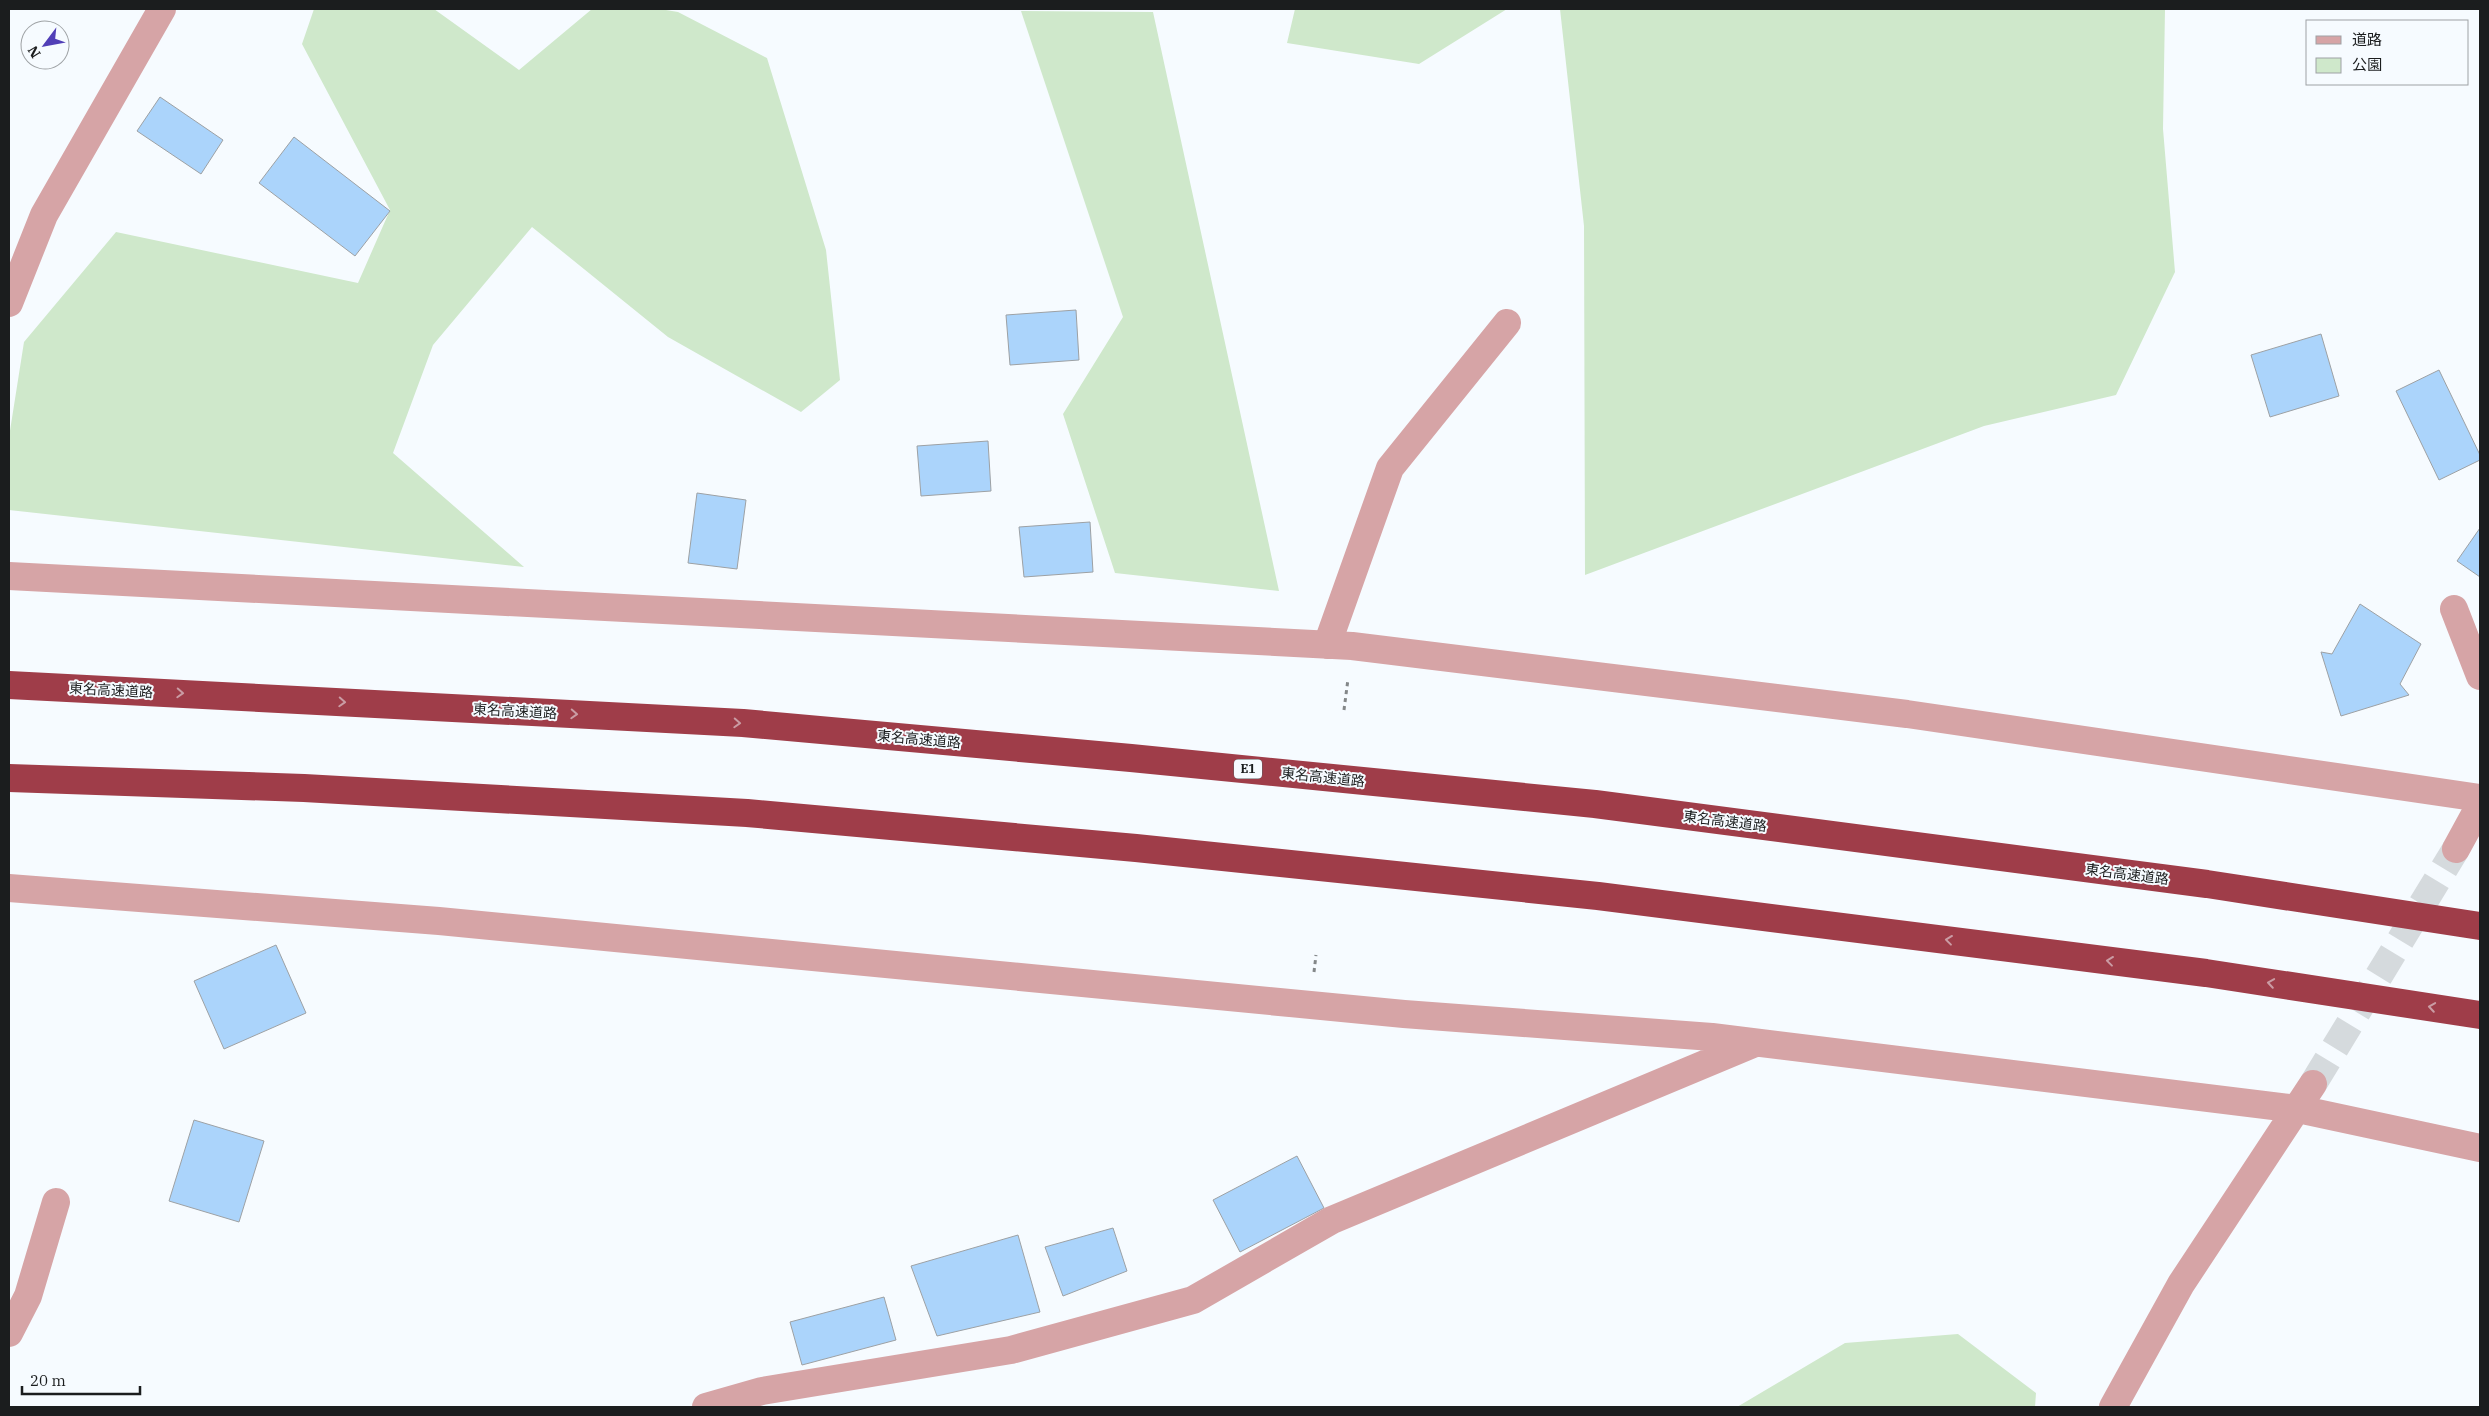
<svg xmlns="http://www.w3.org/2000/svg" width="2489" height="1416" font-family="'IBM Plex Serif','Noto Sans JP',serif">
<style>
.green{fill:#cfe8cb}
.building{fill:#abd4fb;stroke:#9da1a4}
.lines{fill:none;stroke-linecap:round;stroke-linejoin:round}
.minor-tunnel{stroke:#d5dadd;stroke-width:28;stroke-dasharray:28 14;stroke-linecap:butt}
.path{stroke:#838789;stroke-width:3;stroke-dasharray:4 4;stroke-linecap:butt}
.minor{stroke:#d6a4a6;stroke-width:28}
.highway{stroke:#9f3d49;stroke-width:28}
.oneway{stroke:#ca9ca4}
.labels{text-anchor:middle;stroke-width:4;stroke-linejoin:round;paint-order:stroke}
.shield{fill:#f6fbff;stroke:#5d6062;stroke-width:1}
.shield-label{font-size:12px;font-weight:bold;fill:#1b1d1e}
.street-label{font-size:14px;fill:#1b1d1e;stroke:#f6fbff}
</style>
<rect width="100%" height="100%" fill="#f6fbff"/>
<path class="green" d="M314,9H434L519,70L592,9H660L678,12L767,58L826,250L840,380L801,412L668,337L532,227L433,345L393,453L524,567L9,510V437L24,342L116,232L358,283L390,210L302,44Z
M1295,9H1507L1419,64L1287,43Z
M1560,9H2165L2163,129L2175,272L2116,395L1984,426L1585,575L1584,226Z
M1021,11L1153,12L1279,591L1115,573L1063,414L1123,317Z
M1958,1334L2036,1393L2035,1407H1737L1845,1343Z"/>
<path class="building" d="M160,97L223,140L201,174L137,131Z
M294,137L390,211L355,256L259,183Z
M1076,310L1079,360L1010,365L1006,315Z
M2321,334L2339,396L2270,417L2251,355Z
M2439,370L2480,455V460L2439,480L2396,391Z
M988,441L991,491L921,496L917,446Z
M697,493L746,500L737,569L688,563Z
M1090,522L1093,572L1024,577L1019,527Z
M2480,528V577L2457,561Z
M2360,604L2421,644L2400,684L2409,695L2341,716L2321,652L2332,654Z
M276,945L306,1013L224,1049L194,981Z
M194,1120L264,1141L239,1222L169,1201Z
M1297,1156L1324,1208L1240,1252L1213,1200Z
M1113,1228L1127,1271L1063,1296L1045,1247Z
M1018,1235L1040,1312L937,1336L911,1266Z
M884,1297L896,1340L802,1365L790,1322Z"/>
<g class="lines">
<path class="minor-tunnel" d="M2313,1084L2456,849"/>
<path class="path" d="M1344,710L1348,679
M1314,972L1316,955"/>
<path class="minor" d="M9,303L44,215L162,9
M9,576L1352,646L1907,714L2480,798
M2454,609L2480,676
M1327,645L1390,468L1507,323
M2456,849L2480,805
M9,888L439,921L1404,1014L1712,1037L2298,1109L2480,1148
M9,1333L28,1296L56,1202
M706,1407L762,1391L1011,1350L1193,1300L1332,1220L1755,1043
M2113,1407L2181,1284L2313,1084"/>
<path class="highway" d="M9,685L743,723L1131,758L1595,804L2207,884L2480,926
M9,778L304,788L747,813L1136,848L1598,896L2206,973L2480,1015"/>
</g>
<defs><path id="oneway-chevron" d="M-2-3.5L2.5 0L-2 3.5" fill="none" stroke-width="1.6" stroke-linecap="round" stroke-linejoin="round" transform="scale(1.25)"/></defs>
<g class="oneway">
<use href="#oneway-chevron" transform="translate(180 693) rotate(3)"/>
<use href="#oneway-chevron" transform="translate(342 702) rotate(3)"/>
<use href="#oneway-chevron" transform="translate(574 714) rotate(3)"/>
<use href="#oneway-chevron" transform="translate(737 723) rotate(3)"/>
<use href="#oneway-chevron" transform="translate(1949 940) rotate(-173)"/>
<use href="#oneway-chevron" transform="translate(2110 961) rotate(-173)"/>
<use href="#oneway-chevron" transform="translate(2271 983) rotate(-171)"/>
<use href="#oneway-chevron" transform="translate(2432 1007) rotate(-171)"/>
</g>
<g class="labels">
<rect class="shield" x="1234" y="759.5" width="28" height="19" rx="4"/>
<g class="shield-label">
<text x="1248" y="773">E1</text>
</g>
<g class="street-label">
<text transform="translate(111 690) rotate(3)" y="5">東名高速道路</text>
<text transform="translate(515 711) rotate(3)" y="5">東名高速道路</text>
<text transform="translate(919 739) rotate(5)" y="5">東名高速道路</text>
<text transform="translate(1323 777) rotate(6)" y="5">東名高速道路</text>
<text transform="translate(1725 821) rotate(7)" y="5">東名高速道路</text>
<text transform="translate(2127 874) rotate(7)" y="5">東名高速道路</text>
</g>
</g>
<rect width="2489" height="1416" fill="none" stroke="#1b1d1e" stroke-width="20"/>
<rect x="2306" y="20" width="162" height="65" fill="#f6fbff" stroke="#9ea2a5"/>
<rect x="2316" y="36" width="25" height="8" fill="#d6a4a6" stroke="#9ea2a5"/>
<text x="2352" y="45" font-size="15" fill="#1b1d1e">道路</text>
<rect x="2316" y="58" width="25" height="15" fill="#cfe8cb" stroke="#9ea2a5"/>
<text x="2352" y="70" font-size="15" fill="#1b1d1e">公園</text>
<g transform="translate(45 45) rotate(238)"><circle r="24" fill="#f6fbff" stroke="#9ea2a5"/>
<path d="M0-4L9 19L0 12L-9 19Z" fill="#513fb7"/>
<text y="-8" font-size="14" font-weight="bold" text-anchor="middle" fill="#1b1d1e">N</text>
</g>
<path d="M22 1386v8h118v-8" fill="none" stroke="#1b1d1e" stroke-width="2.5"/>
<text x="30" y="1386" font-size="15" fill="#1b1d1e" stroke="#f6fbff" stroke-width="4" paint-order="stroke">20 m</text>
</svg>
